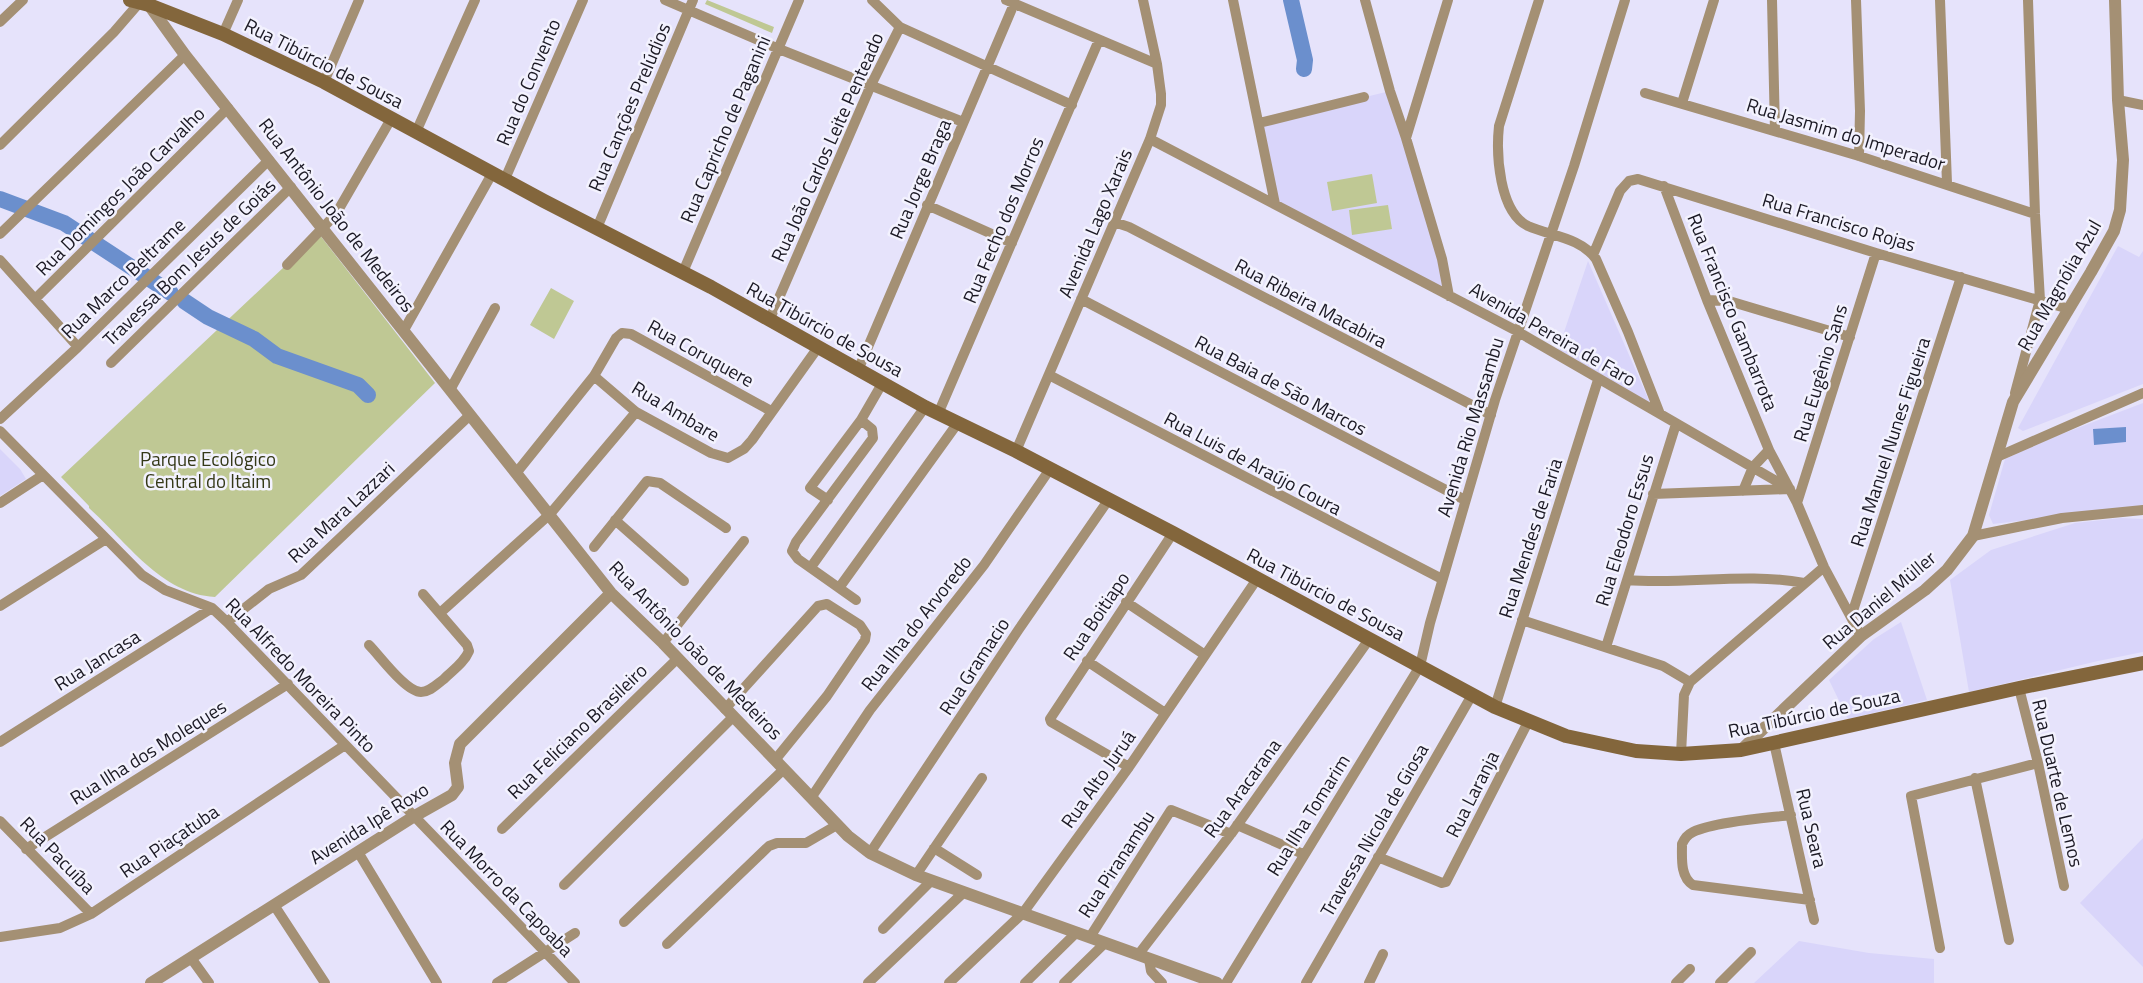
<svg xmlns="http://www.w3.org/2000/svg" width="2143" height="983" font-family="'Titillium Web',sans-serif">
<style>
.built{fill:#d9d5fa}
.green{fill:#bfc894}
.water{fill:#6b8fcd}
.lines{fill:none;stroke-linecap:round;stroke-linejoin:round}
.river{stroke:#6b8fcd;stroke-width:16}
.minor{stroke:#a49074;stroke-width:10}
.tertiary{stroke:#a49074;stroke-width:12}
.secondary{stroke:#83663c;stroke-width:14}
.labels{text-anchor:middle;stroke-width:5;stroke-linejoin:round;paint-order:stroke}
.street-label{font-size:19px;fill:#1b1924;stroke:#f3f2fe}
.park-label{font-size:19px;fill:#343817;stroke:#f3f2fe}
</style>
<rect width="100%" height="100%" fill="#e6e3fb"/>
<path class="built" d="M1390,91L1449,291L1275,204L1259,123Z
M2118,246L2139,257L2143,251V384L2023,431L2018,428Z
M1588,261L1650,403L1558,350Z
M2143,403V507L1993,524L1989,515L2005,459L2054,437Z
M0,449L20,469L26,479L0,496Z
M2121,518L2143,519V652L2098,661L1969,692L1950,580L1991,550L2075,523Z
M1901,622L1927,700L1848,719L1829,680L1874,639Z
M2143,838V967L2080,903Z
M1799,941L1869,953L1934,959V983H1754Z"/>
<path class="green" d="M707,0L774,27L772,33L705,4Z
M1372,174L1377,203L1332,211L1327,182Z
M1388,205L1392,229L1352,235L1349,210Z
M319,234L435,383L215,597C161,594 126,541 89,508V506L61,477Z
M551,288L574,301L554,339L530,325Z"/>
<path class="water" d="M2126,427V442L2094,445L2093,429Z"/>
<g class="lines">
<path class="river" d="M1291,0L1305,60L1304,69
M0,199L64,223L171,293
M184,301L208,317L254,339L277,356L358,385L368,395"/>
<path class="minor" d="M665,0L779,49L963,122
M872,0L900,27L1072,105
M1006,0L1157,64
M1233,0L1275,204
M1365,0L1390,91L1406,138L1442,259L1449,296
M1539,0L1499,126C1496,154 1499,212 1528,226C1550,236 1580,237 1596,259L1628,332L1660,414
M1772,0L1775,131
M1856,0L1860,111L1859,156
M1940,0L1947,183
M0,22L23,0
M223,34L238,0
M324,82L359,0
M1645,93L1859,156L2035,214
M2118,100L2143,105
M1682,103L1714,0
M1259,123L1364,97
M416,132L475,0
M1406,138L1448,0
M1150,139L1513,329L1790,489
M0,145L114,32L140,2
M505,179L583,0
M1664,186L1707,300L1769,450L1797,503L1824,567L1861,636
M927,205L1012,243
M1114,222L1129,227L1491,415
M597,228L693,0
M0,234L185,55
M1593,255L1620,191L1629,181L1638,179L1876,253L2069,309
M0,260L78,347
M287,265L336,214L391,119
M683,272L799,0
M36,298L228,108
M1081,299L1465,500
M1707,300L1729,301L1850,337
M769,321L871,85L900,27
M404,330L493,172
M111,363L291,187
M859,368L1014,4
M1049,375L1442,579
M594,376L636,412L711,453L728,458L744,449L752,440L819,346
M450,390L495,308
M2015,393L2040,300L2035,214L2028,0
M938,414L1099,40
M0,419L78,347L269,160
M0,431L142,575L165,590L212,608L227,622L575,983
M1016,451L1150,139L1161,105V94L1157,64L1143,0
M1997,457L2143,393
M517,472L594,376L616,338L622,333L631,334L771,411
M1743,491L1753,467L1769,450
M1653,494L1790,489
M828,500L810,488L861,420L883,382
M0,503L43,475
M1797,503L1876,253
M615,520L684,581
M1973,536L2062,518L2143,510
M594,547L647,481L660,483L726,528
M811,567L925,407
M1627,580C1686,585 1746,572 1804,583
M839,588L957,424
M856,600L798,559L792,551L796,542L873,438L872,429L861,420
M1126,602L1205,655
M0,606L106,539
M440,613L550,514L636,412
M1851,617L1961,277
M1522,620L1663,666L1690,682
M227,622L269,589L301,575L470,415
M663,643L744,541
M369,645C380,656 406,692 421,692C430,692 437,684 444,679C453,670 464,663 469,651L467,645L423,594
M1606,647L1676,424
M1087,661L1165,713
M2019,688L2038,763L2064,886
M1495,707L1598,380
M725,709L818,606L827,604L860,625L866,634L865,640L827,696L775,760
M0,742L212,608
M1774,743L1814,920
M1681,754L1684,695L1690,682L1824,567
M1129,767L1051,722L1050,719L1173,533
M1975,778L2009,940
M811,798L870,710L984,565L1050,469
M1791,815C1767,818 1713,822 1693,832C1687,835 1685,838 1682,844C1682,858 1680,877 1693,885L1810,900
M0,821L91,914
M1237,825L1303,854
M502,829L677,659
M934,848L977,875
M26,849L288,684
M358,852L437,983
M870,853L1019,629L1109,499
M1378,857L1442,883L1446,882L1528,722
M916,875L982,778
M564,885L733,717
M274,905L325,983
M624,922L783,770
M883,929L931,881
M0,937L60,928L91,914L345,745
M1090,937L1171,810L1231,834
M667,944L769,846L777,843H806L837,825
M1940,948L1911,796L2038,763
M1138,955L1231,834L1370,638
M191,958L209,983
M1149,959L1151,971L1162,983
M497,983L575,933
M868,983L963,893
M949,983L1023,913L1129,767L1257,579
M1025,983L1077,932
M1064,983L1105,943
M1226,983L1420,666L1430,623L1495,400L1574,166L1625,0
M1306,983L1472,695
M1369,983L1383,954
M1676,983L1690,969
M1720,983L1751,952"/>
<path class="tertiary" d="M149,5L185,55L611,593L663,643L848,836L870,853L916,875L1217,983
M1741,750L1861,636L1925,590L1947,570L1973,536L2013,402L2091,272L2114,231L2120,210L2123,160L2118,100L2115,0
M151,983L413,817L452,795L458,787L455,763L460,744L611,593"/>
<path class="secondary" d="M130,0L149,5L223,34L324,82L544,201L711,287L925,407L1016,451L1173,533L1495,707L1566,736L1636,751L1681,754L1741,750L2019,688L2143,663"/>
</g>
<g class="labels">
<g class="street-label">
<text transform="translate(324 63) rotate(27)" y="7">Rua Tibúrcio de Sousa</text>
<text transform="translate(528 82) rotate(-67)" y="7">Rua do Convento</text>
<text transform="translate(629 107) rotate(-67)" y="7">Rua Canções Prelúdios</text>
<text transform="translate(725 129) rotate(-67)" y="7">Rua Capricho de Paganini</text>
<text transform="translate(1846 134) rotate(17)" y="7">Rua Jasmim do Imperador</text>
<text transform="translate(827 147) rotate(-66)" y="7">Rua João Carlos Leite Penteado</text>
<text transform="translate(920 179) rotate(-67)" y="7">Rua Jorge Braga</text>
<text transform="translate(120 191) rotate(-45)" y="7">Rua Domingos João Carvalho</text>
<text transform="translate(337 215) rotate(52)" y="7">Rua Antônio João de Medeiros</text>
<text transform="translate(1003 220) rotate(-67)" y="7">Rua Fecho dos Morros</text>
<text transform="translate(1839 222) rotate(17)" y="7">Rua Francisco Rojas</text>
<text transform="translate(1095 223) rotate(-67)" y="7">Avenida Lago Xarais</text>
<text transform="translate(189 262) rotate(-44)" y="7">Travessa Bom Jesus de Goiás</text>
<text transform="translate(123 278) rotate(-44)" y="7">Rua Marco Beltrame</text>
<text transform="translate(2059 285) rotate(-60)" y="7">Rua Magnólia Azul</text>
<text transform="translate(1311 303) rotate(28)" y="7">Rua Ribeira Macabira</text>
<text transform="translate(1733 312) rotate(68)" y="7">Rua Francisco Gambarrota</text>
<text transform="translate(825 329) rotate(29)" y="7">Rua Tibúrcio de Sousa</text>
<text transform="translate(1553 334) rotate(30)" y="7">Avenida Pereira de Faro</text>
<text transform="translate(701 353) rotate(29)" y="7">Rua Coruquere</text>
<text transform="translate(1820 373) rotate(-73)" y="7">Rua Eugênio Sans</text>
<text transform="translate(1281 385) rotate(28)" y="7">Rua Baia de São Marcos</text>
<text transform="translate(676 411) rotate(31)" y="7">Rua Ambare</text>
<text transform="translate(1470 427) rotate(-73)" y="7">Avenida Rio Massambu</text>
<text transform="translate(1890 442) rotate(-72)" y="7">Rua Manuel Nunes Figueira</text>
<text transform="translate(1253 463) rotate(28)" y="7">Rua Luis de Araújo Coura</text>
<text transform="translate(341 512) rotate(-43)" y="7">Rua Mara Lazzari</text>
<text transform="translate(1624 530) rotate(-73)" y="7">Rua Eleodoro Essus</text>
<text transform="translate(1530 538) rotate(-72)" y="7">Rua Mendes de Faria</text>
<text transform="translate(1326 594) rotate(28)" y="7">Rua Tibúrcio de Sousa</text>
<text transform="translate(1879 600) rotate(-40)" y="7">Rua Daniel Müller</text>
<text transform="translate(1096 616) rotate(-56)" y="7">Rua Boitiapo</text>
<text transform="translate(916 623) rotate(-52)" y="7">Rua Ilha do Arvoredo</text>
<text transform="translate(696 650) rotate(46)" y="7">Rua Antônio João de Medeiros</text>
<text transform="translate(97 660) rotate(-32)" y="7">Rua Jancasa</text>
<text transform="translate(974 666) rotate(-57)" y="7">Rua Gramacio</text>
<text transform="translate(301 675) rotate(46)" y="7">Rua Alfredo Moreira Pinto</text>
<text transform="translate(1814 713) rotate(-12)" y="7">Rua Tibúrcio de Souza</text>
<text transform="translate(577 731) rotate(-44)" y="7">Rua Feliciano Brasileiro</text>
<text transform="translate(148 752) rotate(-32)" y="7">Rua Ilha dos Moleques</text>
<text transform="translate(1098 779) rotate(-55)" y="7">Rua Alto Juruá</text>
<text transform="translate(2058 783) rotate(77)" y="7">Rua Duarte de Lemos</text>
<text transform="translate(1242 788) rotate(-54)" y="7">Rua Aracarana</text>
<text transform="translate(1472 794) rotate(-63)" y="7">Rua Laranja</text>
<text transform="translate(1308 815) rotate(-58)" y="7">Rua Ilha Tomarim</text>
<text transform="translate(369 823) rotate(-32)" y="7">Avenida Ipê Roxo</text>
<text transform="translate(1812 828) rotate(77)" y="7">Rua Seara</text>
<text transform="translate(1374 830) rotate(-60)" y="7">Travessa Nicola de Giosa</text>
<text transform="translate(169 841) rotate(-34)" y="7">Rua Piaçatuba</text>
<text transform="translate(58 855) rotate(46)" y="7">Rua Pacuíba</text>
<text transform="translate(1116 864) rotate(-57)" y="7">Rua Piranambu</text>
<text transform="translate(507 888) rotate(46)" y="7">Rua Morro da Capoaba</text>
</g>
<g class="park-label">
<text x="208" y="466">Parque Ecológico<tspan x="208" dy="22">Central do Itaim</tspan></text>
</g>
</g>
</svg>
